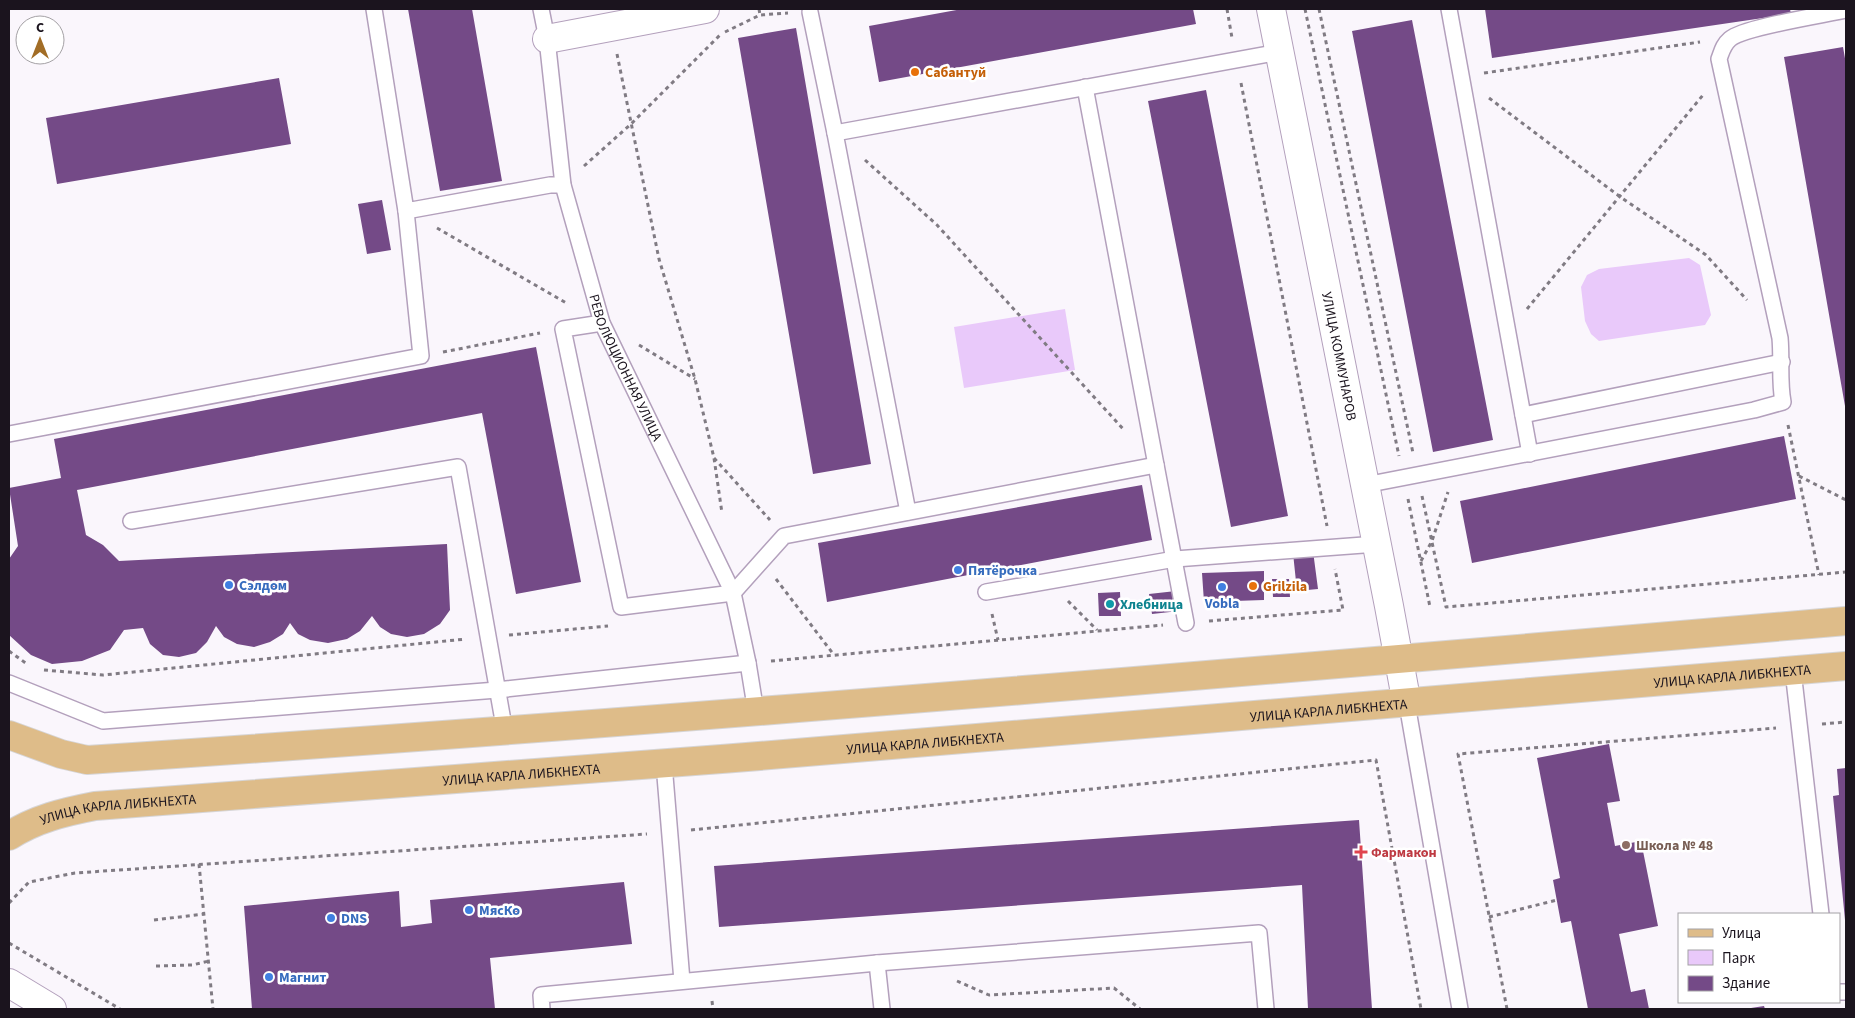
<svg xmlns="http://www.w3.org/2000/svg" width="1855" height="1018" font-family="'Source Sans 3',sans-serif">
<style>
.green{fill:#e9c9fa}
.building{fill:#744a87}
.lines{fill:none;stroke-linecap:round;stroke-linejoin:round}
.lane-casing{stroke:#b3a0bc;stroke-width:18}
.street-casing{stroke:#b3a0bc;stroke-width:30}
.secondary-casing{stroke:#b3a0bc;stroke-width:30}
.primary-casing{stroke:#d6d5d6;stroke-width:30}
.path{stroke:#807b83;stroke-width:3;stroke-dasharray:4 4;stroke-linecap:butt}
.lane{stroke:#fff;stroke-width:15}
.street{stroke:#fff;stroke-width:28}
.secondary{stroke:#fff;stroke-width:28}
.primary{stroke:#debc89;stroke-width:28}
.food-dot{fill:#e8710a;stroke:#fff;stroke-width:2}
.shop-dot{fill:#3f7fe0;stroke:#fff;stroke-width:2}
.culture-dot{fill:#0f9aa8;stroke:#fff;stroke-width:2}
.education-dot{fill:#8d6e63;stroke:#fff;stroke-width:2}
.health-dot{fill:#e0444e;stroke:#fff;stroke-width:2}
.labels{text-anchor:middle;stroke-width:5;stroke-linejoin:round;paint-order:stroke}
.food-label{font-size:14px;font-weight:bold;fill:#c56008;stroke:#fff;text-anchor:start}
.street-label{font-size:14px;fill:#1b141e;stroke:#fff}
.shop-label{font-size:14px;font-weight:bold;fill:#366cbe;stroke:#fff;text-anchor:start}
.culture-label{font-size:14px;font-weight:bold;fill:#0d838f;stroke:#fff;text-anchor:start}
.education-label{font-size:14px;font-weight:bold;fill:#785e54;stroke:#fff;text-anchor:start}
.health-label{font-size:14px;font-weight:bold;fill:#be3a42;stroke:#fff;text-anchor:start}
</style>
<rect width="100%" height="100%" fill="#faf6fc"/>
<path class="green" d="M1689,258L1700,265L1711,315L1705,325L1599,341L1591,334L1585,321L1581,287L1587,275L1599,269Z
M1065,309L1075,370L964,388L954,327Z"/>
<path class="building" d="M408,9H472L502,181L440,191Z
M962,9H1193L1196,24L879,82L869,26Z
M1485,9H1790L1791,14L1492,58Z
M1412,20L1493,440L1433,452L1352,31Z
M796,28L871,464L813,474L738,38Z
M1843,47L1846,64L1845,406L1784,57Z
M279,78L291,144L57,184L46,118Z
M1206,90L1288,516L1231,527L1148,101Z
M382,200L391,250L367,254L358,204Z
M536,347L581,582L516,594L482,413L77,490L86,535L103,545L119,561L447,544L450,610L440,624L424,634L407,637L391,634L380,627L372,616L360,631L347,639L328,643L310,640L298,634L290,623L283,634L270,642L254,647L237,644L224,637L216,626L207,642L196,653L179,657L163,655L150,644L143,628L124,630L110,650L82,661L52,664L31,655L9,635V559L18,546L9,488L61,478L54,439Z
M1784,436L1796,499L1472,563L1460,501Z
M1142,485L1152,540L827,602L818,543Z
M1313,551L1318,589L1297,591L1293,553Z
M1264,571V600L1204,602L1202,573Z
M1272,579H1289L1290,597H1273Z
M1176,591L1179,611L1152,614L1149,594Z
M1120,592L1121,616H1099L1098,593Z
M1609,744L1620,801L1607,803L1615,846L1641,841L1658,926L1619,934L1631,992L1645,989L1649,1009H1588L1571,921L1561,923L1553,880L1560,878L1537,758Z
M1846,768V920H1845L1833,796L1839,795L1837,769Z
M1359,820L1372,1009H1308L1302,885L719,927L714,866Z
M624,882L632,944L490,958L495,1009H252L244,906L399,891L401,927L432,923L430,900Z
M1764,1006L1765,1009H1751V1008Z"/>
<g class="lines">
<defs>
<g id="lane">
<path d="M374,9L406,211L550,185H563"/>
<path id="s1" d="M541,9L547,39L563,185L602,323L733,593L748,663L756,712"/>
<path d="M1449,9L1530,454"/>
<path d="M810,12L835,133"/>
<path d="M1085,87L1156,465"/>
<path d="M602,323L563,329L621,607L733,593L784,536L1156,465L1186,623"/>
<path d="M1523,415L1782,362"/>
<path d="M9,434L421,356L406,211"/>
<path d="M1365,485L1754,410L1783,402C1779,381 1782,359 1780,338L1719,59C1722,51 1723,45 1730,39C1744,27 1824,15 1846,10"/>
<path d="M908,512L835,133L1280,52"/>
<path d="M131,521L458,467L505,732"/>
<path d="M986,592L1175,559L1377,544"/>
<path d="M1793,671L1821,914"/>
<path d="M9,683L103,721L497,690L748,663"/>
<path d="M1407,704L1460,1009"/>
<path d="M664,764L682,981"/>
<path d="M877,963L882,1009"/>
<path d="M1839,992H1846"/>
<path d="M542,1009L541,995L877,963L1259,933L1266,1009"/>
</g>
<path id="street" d="M547,39L705,9
M9,983L52,1009"/>
<g id="secondary">
<path id="s2" d="M1271,9L1389,606L1407,704"/>
</g>
<g id="primary">
<path d="M9,735L61,754L87,760C674,721 1260,671 1846,621"/>
<path id="s3" d="M9,836C35,819 64,812 95,806C679,764 1263,717 1846,666"/>
</g>
</defs>
<use href="#lane" class="lane-casing"/>
<use href="#street" class="street-casing"/>
<use href="#secondary" class="secondary-casing"/>
<use href="#primary" class="primary-casing"/>
<path class="path" d="M759,9L760,15
M1227,9L1232,38
M1305,9L1399,456
M1319,9L1413,453
M725,32L760,15L788,13
M617,54L659,259L695,379L714,458L722,513
M1484,73L1700,42
M1241,83L1327,526
M1489,98L1619,196L1706,255L1747,300
M865,160L937,225L1125,431
M584,166L631,124L720,35
M437,228L568,304
M1527,309L1703,95
M639,345L695,379
M443,352L540,333
M1788,425L1819,575
M714,458L770,520
M1799,476L1846,500
M1422,496L1446,607L1846,572
M1408,499L1430,607
M1421,561L1432,541L1448,492
M776,579L834,655
M1068,601L1097,630
M992,614L998,640
M1209,621L1343,610L1335,569
M509,635L608,626
M9,651L27,664
M771,661L1163,625
M44,670L103,675L466,639
M1822,724L1846,722
M691,830L1376,760L1421,1009
M199,864L213,1009
M9,903L29,882L75,873L647,834
M1489,917L1557,900
M154,920L204,914
M9,943L120,1009
M156,966L192,965L209,961
M957,981L989,995L1114,988L1140,1009
M712,1001L713,1009
M1507,1009L1458,754L1776,728"/>
<use href="#lane" class="lane"/>
<use href="#street" class="street"/>
<use href="#secondary" class="secondary"/>
<use href="#primary" class="primary"/>
</g>
<g class="food-dot">
<circle cx="915" cy="72" r="5"/>
<circle cx="1253" cy="586" r="5"/>
</g>
<g class="shop-dot">
<circle cx="958" cy="570" r="5"/>
<circle cx="229" cy="585" r="5"/>
<circle cx="1222" cy="587" r="5"/>
<circle cx="469" cy="910" r="5"/>
<circle cx="331" cy="918" r="5"/>
<circle cx="269" cy="977" r="5"/>
</g>
<circle class="culture-dot" cx="1110" cy="604" r="5"/>
<circle class="education-dot" cx="1626" cy="845" r="5"/>
<path class="health-dot" d="M1358.5 844.5h5v5h5v5h-5v5h-5v-5h-5v-5h5z"/>
<g class="labels">
<g class="food-label">
<text x="925" y="77">Сабантуй</text>
<text x="1263" y="591">Grilzila</text>
</g>
<g class="street-label">
<text dy="5" stroke="none"><textPath href="#s2" startOffset="354">УЛИЦА КОММУНАРОВ</textPath></text>
<text dy="5" stroke="none"><textPath href="#s1" startOffset="371">РЕВОЛЮЦИОННАЯ УЛИЦА</textPath></text>
<text dy="5" stroke="none"><textPath href="#s3" startOffset="1734">УЛИЦА КАРЛА ЛИБКНЕХТА</textPath></text>
<text dy="5" stroke="none"><textPath href="#s3" startOffset="1329">УЛИЦА КАРЛА ЛИБКНЕХТА</textPath></text>
<text dy="5" stroke="none"><textPath href="#s3" startOffset="924">УЛИЦА КАРЛА ЛИБКНЕХТА</textPath></text>
<text dy="5" stroke="none"><textPath href="#s3" startOffset="519">УЛИЦА КАРЛА ЛИБКНЕХТА</textPath></text>
<text dy="5" stroke="none"><textPath href="#s3" startOffset="114">УЛИЦА КАРЛА ЛИБКНЕХТА</textPath></text>
</g>
<g class="shop-label">
<text x="968" y="575">Пятёрочка</text>
<text x="239" y="590">Сэлдом</text>
<text x="1222" y="608" text-anchor="middle">Vobla</text>
<text x="479" y="915">МясКо</text>
<text x="341" y="923">DNS</text>
<text x="279" y="982">Магнит</text>
</g>
<g class="culture-label">
<text x="1120" y="609">Хлебница</text>
</g>
<g class="education-label">
<text x="1636" y="850">Школа № 48</text>
</g>
<g class="health-label">
<text x="1371" y="857">Фармакон</text>
</g>
</g>
<rect width="1855" height="1018" fill="none" stroke="#1b141e" stroke-width="20"/>
<rect x="1678" y="913" width="162" height="90" fill="#ffffff" stroke="#a4a1a5"/>
<rect x="1688" y="929" width="25" height="8" fill="#debc89" stroke="#a4a1a5"/>
<text x="1722" y="938" font-size="15" fill="#1b141e">Улица</text>
<rect x="1688" y="950" width="25" height="15" fill="#e9c9fa" stroke="#a4a1a5"/>
<text x="1722" y="963" font-size="15" fill="#1b141e">Парк</text>
<rect x="1688" y="976" width="25" height="15" fill="#744a87" stroke="#a4a1a5"/>
<text x="1722" y="988" font-size="15" fill="#1b141e">Здание</text>
<g transform="translate(40 40)"><circle r="24" fill="#ffffff" stroke="#a4a1a5"/>
<path d="M0-4L9 19L0 12L-9 19Z" fill="#a26d26"/>
<text y="-8" font-size="14" font-weight="bold" text-anchor="middle" fill="#1b141e">С</text>
</g>
</svg>
